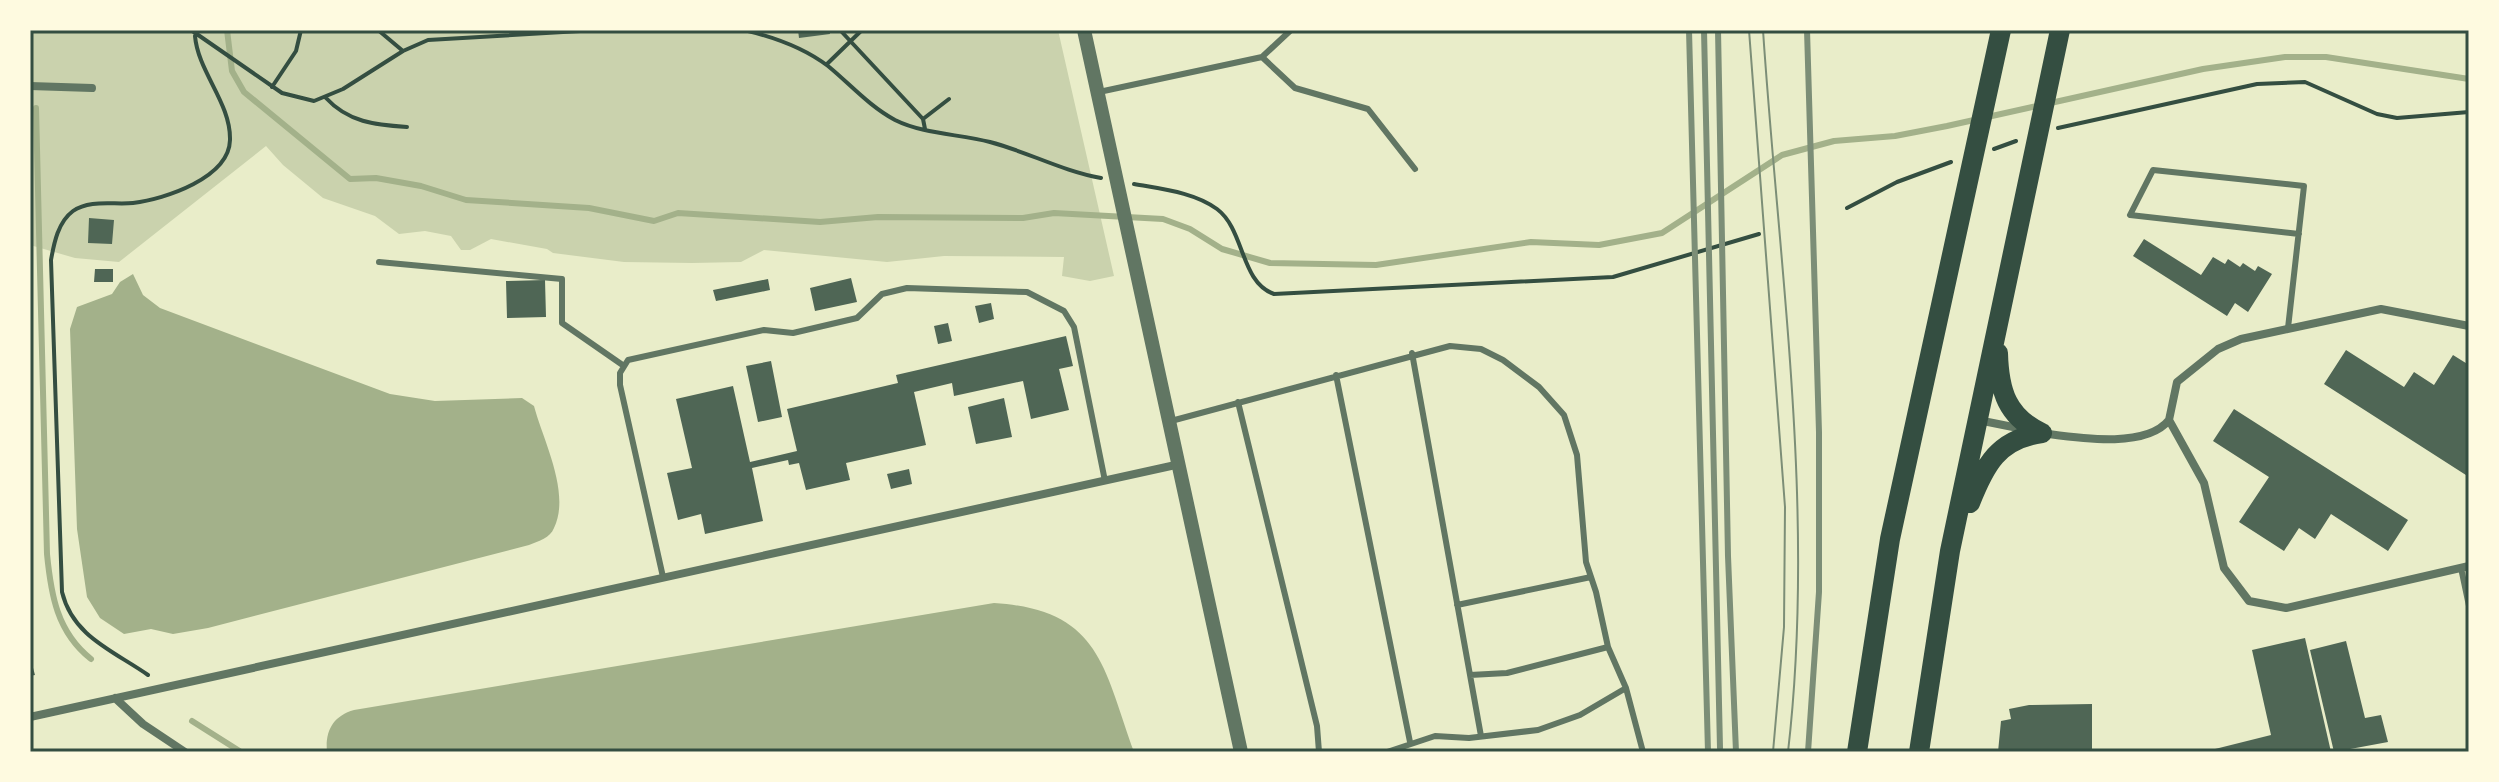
<svg xmlns="http://www.w3.org/2000/svg" width="2499" height="782" font-family="'Public Sans',sans-serif">
<style>
.green{fill:#cad2ad}
.water{fill:#a3b18a}
.lines{fill:none;stroke-linecap:round;stroke-linejoin:round}
.stream{stroke:#a3b18a;stroke-width:6}
.building{fill:#4f6655}
.path{stroke:#344e41;stroke-width:4}
.service{stroke:#617663;stroke-width:6}
.minor{stroke:#617663;stroke-width:8}
.tertiary{stroke:#617663;stroke-width:14}
.trunk{stroke:#344e41;stroke-width:20}
.tram{stroke:#7c8e77;stroke-width:2}
.rail{stroke:#7c8e77;stroke-width:6}
.neatline{fill:none;stroke:#344e41;stroke-width:3}
</style>
<rect width="100%" height="100%" fill="#e9edc9"/>
<path class="green" d="M30,30H1058L1114,276L1090,281L1062,276L1064,257L944,256L887,262L764,250L741,262L692,263L624,262L553,253L547,249L491,239L470,250H461L451,236L425,231L399,234L375,216L323,198L283,165L266,146L119,262L75,258L30,245Z"/>
<path class="water" d="M133,274L143,295L160,308L390,394L435,401L522,398L534,406C543,440 571,493 554,528C550,538 539,541 529,545L208,628L173,634L151,629L124,634L100,618L87,597L77,529L70,329L77,307L112,294L120,282Z
M994,603C1100,610 1103,666 1134,752H327C325,731 333,716 354,710Z"/>
<g class="lines">
<path class="stream" d="M227,30L232,71L244,92L350,179L376,178L421,186L466,200L589,208L654,221L678,213L820,222L878,217L1023,218L1054,213L1163,219L1190,229L1222,249L1270,263L1376,265L1531,242L1599,245L1662,233L1782,155L1834,141L1895,136L1947,126L2203,69L2285,57H2326L2469,79
M36,108L47,554C51,595 57,632 91,659
M192,721L241,752"/>
</g>
<path class="building" d="M798,30H829L830,34L799,38Z
M89,218L114,220L112,244L88,243Z
M2144,239L2201,275L2213,257L2225,264L2228,259L2240,267L2243,263L2255,271L2258,266L2272,274L2248,312L2235,303L2227,316L2133,256Z
M95,269H113V282H94Z
M851,278L857,302L815,311L810,288Z
M768,279L770,290L716,301L713,290Z
M545,280L546,317L507,318L506,281Z
M991,303L994,319L979,323L975,306Z
M948,323L952,341L938,344L934,326Z
M1066,336L1073,366L1059,369L1069,410L1031,419L1023,381L954,396L952,383L914,392L926,445L846,463L850,480L806,490L799,463L789,465L788,460L752,468L763,521L705,534L701,514L678,520L667,473L692,468L676,399L733,386L750,462L797,451L787,409L898,383L896,375Z
M2346,350L2404,387L2414,372L2434,385L2453,355L2469,365V477L2324,384Z
M771,361L782,417L758,422L746,366Z
M1004,398L1012,437L976,444L968,407Z
M2234,409L2408,520L2388,551L2331,514L2315,539L2299,528L2284,551L2239,522L2269,477L2213,441Z
M909,469L912,484L891,489L887,474Z
M2305,638L2331,752H2203L2271,735L2252,650Z
M2346,641L2365,718L2381,715L2388,742L2334,752L2310,650Z
M30,657L35,675L30,676Z
M2092,704V752H1998L2001,721L2011,719L2009,709L2029,705Z"/>
<g class="lines">
<path class="path" d="M191,30L282,93L314,101L343,89L403,51L428,40L597,30
M378,30L403,51
M744,30C774,37 803,47 828,66C850,84 869,106 895,120C923,134 959,134 990,142C1028,152 1062,171 1101,178
M840,30L923,119L925,129
M827,64L862,30
M272,87L296,51L301,30
M326,98C348,122 375,125 407,127
M923,119L949,99
M2058,128L2257,84L2305,82L2377,114L2397,118L2469,112
M1994,149L2016,141
M1134,184C1161,189 1194,192 1217,209C1245,230 1240,282 1274,294L1613,277L1759,234
M1847,208L1897,182L1951,162
M148,675C114,651 73,637 62,592L51,260C54,243 58,222 73,211C90,199 114,205 133,203C165,199 229,178 230,140C231,103 198,72 195,36"/>
<path class="service" d="M1262,57L1295,88L1368,109L1415,169
M1099,92L1262,57L1291,30
M379,262L562,279V323L624,366
M2288,328L2304,186L2153,170L2130,215L2299,234
M1412,353L1481,736
M1336,375L1410,742
M1238,402L1317,726L1319,752
M1171,421L1450,346L1481,349L1503,360L1539,387L1564,415L1577,455L1586,562L1596,592L1608,647L1626,688L1643,752
M2461,568L2469,606
M663,577L620,385V373L628,360L764,330L793,333L857,318L882,294L907,288L1027,292L1064,311L1074,327L1105,481
M1457,605L1591,577
M1470,675L1507,673L1608,647
M1387,752L1435,736L1469,738L1538,730L1580,715L1626,688"/>
<path class="minor" d="M30,86L92,88
M2469,326L2381,309L2241,339L2218,349L2177,382L2169,420L2204,483L2224,568L2249,601L2286,608L2469,566
M1978,420L2023,429
M2041,433C2073,437 2145,450 2169,420
M115,698L143,724L185,752
M30,717L1180,464"/>
<path class="tertiary" d="M1084,30L1241,752"/>
<path class="trunk" d="M1998,353C1999,391 2007,417 2042,433
M1970,503C1985,465 1998,439 2042,433
M1857,752L1890,539L2001,30
M1919,752L1950,551L2060,30"/>
<path class="tram" d="M1749,30L1785,507L1784,627L1773,752
M1763,30C1779,270 1816,511 1788,752"/>
<path class="rail" d="M1689,30L1708,752
M1704,30L1720,748
M1718,30L1728,556L1736,752
M1807,30L1819,432V592L1808,752"/>
</g>
<rect width="2499" height="782" fill="none" stroke="#fefae0" stroke-width="64"/>
<rect x="32" y="32" width="2435" height="718" class="neatline"/>
</svg>
